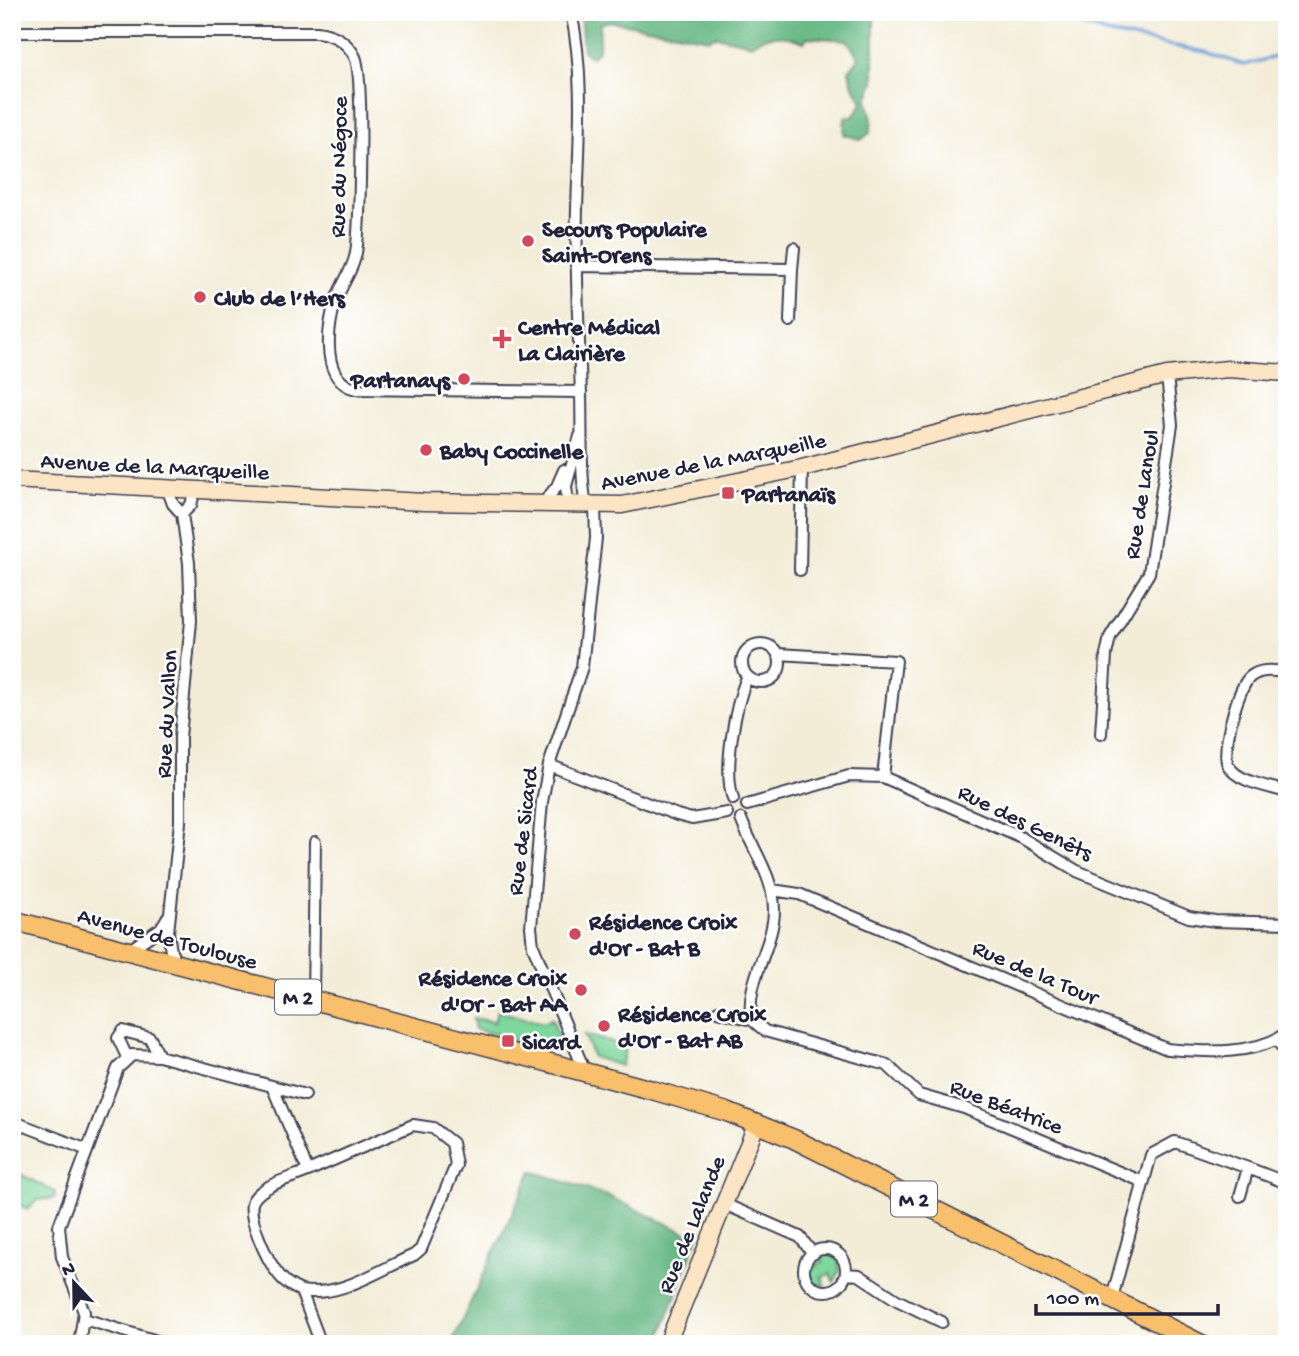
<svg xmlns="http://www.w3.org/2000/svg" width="1299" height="1356" font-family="'Gochi Hand',sans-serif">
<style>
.green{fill:#7ed79d;stroke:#507c6c;stroke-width:2}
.forest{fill:#66b884;stroke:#446d60;stroke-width:2}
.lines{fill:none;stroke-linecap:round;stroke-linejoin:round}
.stream{stroke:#6a9dd5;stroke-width:3.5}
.street-casing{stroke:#414053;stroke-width:14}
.secondary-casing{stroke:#414053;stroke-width:19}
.primary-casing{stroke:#414053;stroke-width:21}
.street{stroke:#fff;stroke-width:10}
.secondary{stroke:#fce5c4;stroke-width:16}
.primary{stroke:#f8bf6c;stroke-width:18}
.poi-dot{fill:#d1495b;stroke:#fff;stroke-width:2.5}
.labels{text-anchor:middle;stroke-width:5;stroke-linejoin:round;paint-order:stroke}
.shield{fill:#fff;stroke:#646476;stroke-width:2}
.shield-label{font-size:21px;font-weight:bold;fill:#22223b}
.street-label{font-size:23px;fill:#22223b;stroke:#fff}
.poi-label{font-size:23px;font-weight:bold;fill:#22223b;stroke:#fff;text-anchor:start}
</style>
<rect width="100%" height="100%" fill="#fff"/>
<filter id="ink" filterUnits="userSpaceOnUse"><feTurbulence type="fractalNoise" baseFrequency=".0143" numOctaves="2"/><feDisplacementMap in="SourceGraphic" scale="14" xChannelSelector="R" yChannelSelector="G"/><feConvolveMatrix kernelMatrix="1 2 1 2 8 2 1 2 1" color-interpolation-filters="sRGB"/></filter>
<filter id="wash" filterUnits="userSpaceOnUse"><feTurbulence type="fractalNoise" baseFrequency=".00686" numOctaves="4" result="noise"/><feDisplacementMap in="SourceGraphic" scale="28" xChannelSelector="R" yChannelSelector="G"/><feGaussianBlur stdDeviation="1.57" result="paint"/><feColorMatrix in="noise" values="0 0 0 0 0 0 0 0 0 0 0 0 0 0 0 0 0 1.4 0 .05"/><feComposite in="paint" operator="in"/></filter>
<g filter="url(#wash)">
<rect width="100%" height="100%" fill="#f3edd8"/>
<path class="green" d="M497,1011L544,1023L552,1019L563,1049L559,1052L475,1029L473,1018L494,1022Z
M584,1035L626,1046L621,1066L593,1057Z
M12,1173H18L55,1192V1198L37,1200L28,1209L12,1202Z
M826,1252L838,1259L840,1270L834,1282L830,1274L822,1277L825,1286L816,1284L809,1275L807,1270L811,1259L816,1266L823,1261L818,1253Z"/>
<path class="forest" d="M580,12H874V82L867,99L872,119L870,133L861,140L844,134L845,117H853L863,102L853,86L849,71L859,58L847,40L807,37L804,42C784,35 770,32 752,44L715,36L709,39L609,21L600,24L599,50L591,57L583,51Z
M532,1171L608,1196L697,1238L658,1344H451Z"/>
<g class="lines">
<path class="stream" d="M1039,12L1106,33L1206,52L1244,65L1287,54"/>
</g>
</g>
<g filter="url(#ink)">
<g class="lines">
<defs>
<path id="street" d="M571,12C585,76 579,144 577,209C575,271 579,333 581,395C582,432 580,471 586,507
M12,32H317C333,34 347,41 355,57C364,75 360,227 356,253C353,271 340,286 335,303C327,330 321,383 357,389L581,392
M576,266L792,269L790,321
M792,269L794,248
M167,488L173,504L182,514
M542,505L557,486L564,470
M568,506L566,486L580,436
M800,570L802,468
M742 663a19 19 0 1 1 38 0a19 19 0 1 1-38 0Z
M778,654L896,661L883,777
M1287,672C1274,671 1261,668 1250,677C1238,687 1221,750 1228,765C1236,782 1271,787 1287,792
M1101,734L1106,655L1110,637L1149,573L1172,425L1167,375
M549,765L677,815L692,819L727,813
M733,799C723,768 735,707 747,677
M747,805L849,776L883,777L1022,838L1077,871L1189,917L1215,921L1287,923
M741,819C752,849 774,877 774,910C774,946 744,983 752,1020
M772,890L799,894L1167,1049C1206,1052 1253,1056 1287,1033
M128,951L161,928L168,917
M177,965L171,952L168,932L180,822V737L191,621L189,563L182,514L191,505L195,490
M313,1001L315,842
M718,1011L752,1020L765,1031L887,1065L919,1095L964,1108L1141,1181
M1277,1040L1287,1054
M127,1057L118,1038L123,1031L150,1038L159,1056
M585,1072L533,946L531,927L542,802L549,765L582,667L596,538L595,507
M272,1086L305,1095
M12,1121L85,1149
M1248,1168L1287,1183
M308,1171C292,1178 264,1184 254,1199C244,1213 268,1262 279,1275C285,1283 292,1287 301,1291L321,1344
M722,1203L800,1237L813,1254
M804 1270a21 21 0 1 1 42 0a21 21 0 1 1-42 0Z
M846,1274L859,1275L897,1300L942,1322
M1112,1298L1151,1155L1175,1142L1248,1168L1240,1196
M84,1319L167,1344
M79,1344L84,1312L62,1257L59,1226L118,1068L132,1055L159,1056L272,1086L308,1171L413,1125L433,1128L452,1143L456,1165L421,1249L414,1255C379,1270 340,1298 301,1291"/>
<path id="secondary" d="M12,480L424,502L622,505L802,468L1167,375L1228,369L1287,373
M667,1344L757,1123"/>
<path id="primary" d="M12,920L652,1090L727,1112L794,1139L1201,1344"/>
</defs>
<use href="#street" class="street-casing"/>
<use href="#secondary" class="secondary-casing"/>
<use href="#primary" class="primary-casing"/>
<use href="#street" class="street"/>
<use href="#secondary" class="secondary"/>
<use href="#primary" class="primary"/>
</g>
</g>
<g class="poi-dot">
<circle cx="528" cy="241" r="7"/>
<circle cx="200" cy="297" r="7"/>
<path d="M498.5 328.5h7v7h7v7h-7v7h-7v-7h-7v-7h7z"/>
<circle cx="464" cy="379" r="7"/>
<circle cx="426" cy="450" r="7"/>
<rect x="721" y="486" width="14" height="14" rx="3.5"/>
<circle cx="575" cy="934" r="7"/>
<circle cx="581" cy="990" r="7"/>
<circle cx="604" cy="1026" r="7"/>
<rect x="501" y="1034" width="14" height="14" rx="3.5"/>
</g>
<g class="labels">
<g class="shield">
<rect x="275" y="979.5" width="46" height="35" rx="5"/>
<rect x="891" y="1181.5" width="46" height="35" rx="5"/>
</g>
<g class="shield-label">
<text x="298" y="1004">M 2</text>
<text x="914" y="1206">M 2</text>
</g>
<g class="street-label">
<text transform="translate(337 167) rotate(-89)" y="8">Rue du Négoce</text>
<text transform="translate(713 460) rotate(-11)" y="8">Avenue de la Marqueille</text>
<text transform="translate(155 465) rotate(3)" y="8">Avenue de la Marqueille</text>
<text transform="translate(1140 494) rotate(-81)" y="8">Rue de Lanoul</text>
<text transform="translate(165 714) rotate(-87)" y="8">Rue du Vallon</text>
<text transform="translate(1026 821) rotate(26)" y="8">Rue des Genêts</text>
<text transform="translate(521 831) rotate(-83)" y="8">Rue de Sicard</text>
<text transform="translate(168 937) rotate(15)" y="8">Avenue de Toulouse</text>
<text transform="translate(1036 971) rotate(23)" y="8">Rue de la Tour</text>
<text transform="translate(1007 1105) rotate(21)" y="8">Rue Béatrice</text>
<text transform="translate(690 1224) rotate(-68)" y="8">Rue de Lalande</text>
</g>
<g class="poi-label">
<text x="542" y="236">Secours Populaire<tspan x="542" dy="26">Saint-Orens</tspan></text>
<text x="214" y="305">Club de l’Hers</text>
<text x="518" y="334">Centre Médical<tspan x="518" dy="26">La Clairière</tspan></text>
<text x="450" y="387" text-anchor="end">Partanays</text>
<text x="440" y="458">Baby Coccinelle</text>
<text x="742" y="501">Partanaïs</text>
<text x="589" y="929">Résidence Croix<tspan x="589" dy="26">d'Or - Bat B</tspan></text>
<text x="567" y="985" text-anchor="end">Résidence Croix<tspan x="567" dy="26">d'Or - Bat AA</tspan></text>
<text x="618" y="1021">Résidence Croix<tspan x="618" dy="26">d'Or - Bat AB</tspan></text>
<text x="522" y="1049">Sicard</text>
</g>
</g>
<rect width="1299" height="1356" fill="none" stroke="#fff" stroke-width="42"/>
<g transform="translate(74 1283) rotate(338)" stroke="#ffffff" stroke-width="5" paint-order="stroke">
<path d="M0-5L12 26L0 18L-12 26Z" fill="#22223b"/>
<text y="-10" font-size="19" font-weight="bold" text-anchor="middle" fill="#22223b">N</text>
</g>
<path d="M1036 1304v10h182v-10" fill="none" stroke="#22223b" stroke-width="3.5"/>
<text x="1047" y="1304" font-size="21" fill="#22223b" stroke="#ffffff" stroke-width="5" paint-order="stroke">100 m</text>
</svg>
